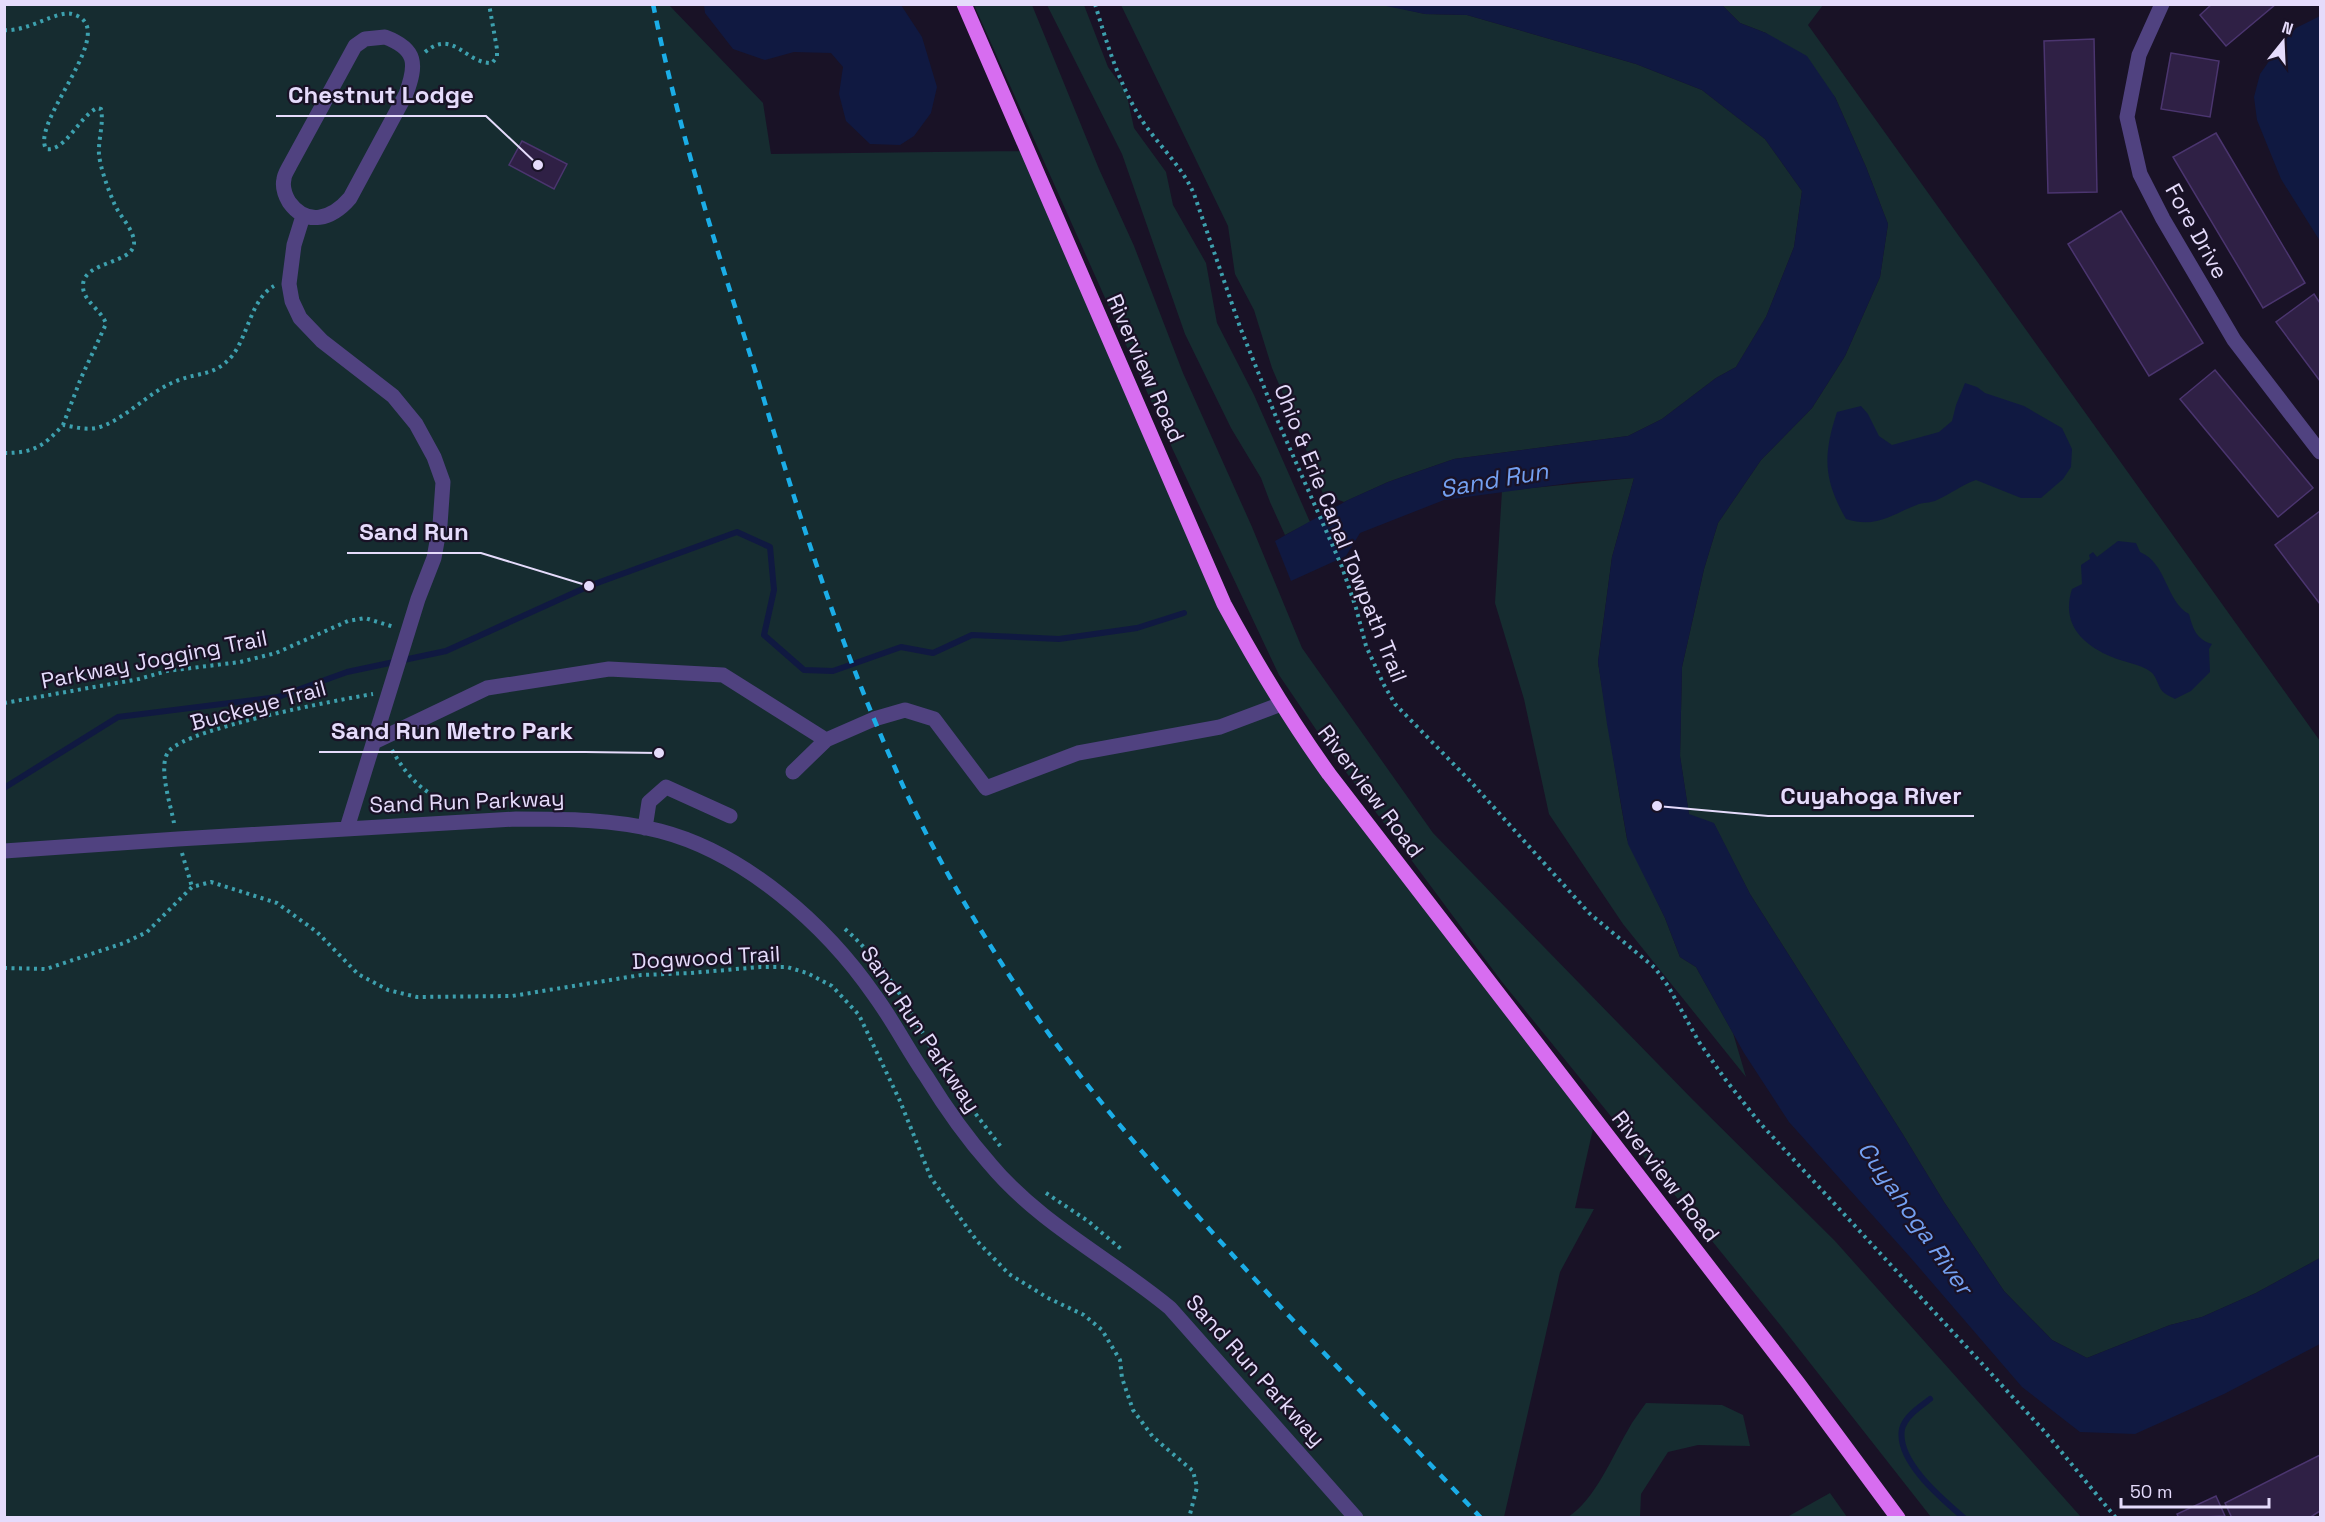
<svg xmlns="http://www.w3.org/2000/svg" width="2325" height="1522" font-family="'Space Grotesk',sans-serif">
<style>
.green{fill:#162c30}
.water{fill:#101941}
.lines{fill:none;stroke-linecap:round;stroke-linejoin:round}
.stream{stroke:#101941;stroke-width:6}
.building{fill:#2f2045;stroke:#4b356f;stroke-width:1.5}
.path{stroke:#3da0ae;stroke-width:4;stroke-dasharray:3 4.5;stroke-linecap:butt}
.minor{stroke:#504280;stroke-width:15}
.major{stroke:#d76df0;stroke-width:15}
.rail{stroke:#1bade7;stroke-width:4.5;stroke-dasharray:9 8;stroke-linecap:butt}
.labels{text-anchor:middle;stroke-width:4.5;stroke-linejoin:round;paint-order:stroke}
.street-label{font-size:22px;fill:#e5dbfb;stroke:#191226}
.water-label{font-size:24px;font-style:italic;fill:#74a0f1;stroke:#191226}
.leader{fill:none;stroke:#e5dbfb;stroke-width:2}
.callout-dot{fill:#e5dbfb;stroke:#191226;stroke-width:2}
.callout-label{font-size:24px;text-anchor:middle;font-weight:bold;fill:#e5dbfb;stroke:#191226;stroke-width:4.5;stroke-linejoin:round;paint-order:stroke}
</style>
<rect width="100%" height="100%" fill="#191226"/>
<path class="green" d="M1381,4L1425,14L1467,15L1636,64L1702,90L1765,139L1802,191L1794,247L1766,317L1736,367L1716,378L1662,419L1628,436L1454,459L1388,482L1344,502L1323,494L1299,431L1272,368L1254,310L1235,274L1228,226L1121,5Z
M5,5H669L763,103L771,154L1027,151L1259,668L1595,1120L1575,1208L1594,1209L1560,1272L1504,1517L5,1518Z
M974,5H1032L1099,169L1134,246L1183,373L1252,527L1302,648L1433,833L1693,1100L1835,1241L2081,1517H1931L1781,1326L1502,982L1334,756L1279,675L1173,450Z
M1047,5H1084L1108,67L1126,92L1134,128L1166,172L1173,205L1206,263L1217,323L1254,395L1310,522L1285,535L1270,502L1261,478L1231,428L1185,334L1122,154Z
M1722,5H1823L1808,25L2320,741V1258L2256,1293L2202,1317L2170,1325L2087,1358L2052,1340L2004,1291L1944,1202L1902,1133L1750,894L1714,824L1689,815L1680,756L1682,667L1704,569L1718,523L1761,460L1812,408L1845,356L1880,277L1888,224L1866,167L1835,97L1766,33L1740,23Z
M1634,478L1612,557L1598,662L1621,805L1627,839L1665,918L1680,957L1696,967L1733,1033L1746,1077L1623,924L1549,814L1524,699L1495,603L1502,491Z
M1646,1403L1722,1405L1743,1415L1750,1446L1698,1445L1668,1452L1641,1494L1640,1517H1568C1595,1500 1612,1457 1628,1430C1633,1420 1640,1412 1646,1403Z
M1830,1493L1847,1517H1787Z"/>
<path class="water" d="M704,5H901L922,37L937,87L931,113L914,136L900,145L870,144L846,121L839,94L843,67L831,53L794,52L765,60L733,49L705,13Z
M1381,5H1722L1740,23L1766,33L1807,56L1835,97L1866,167L1888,224L1880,277L1845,356L1812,408L1761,460L1718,523L1704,569L1682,667L1680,756L1689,814L1714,823L1750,894L1902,1133L1944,1202L2004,1291L2052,1340L2087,1358L2170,1325L2202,1317L2256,1293L2320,1258V1344L2224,1394L2135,1434L2080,1432L2022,1387L1910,1257L1789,1122L1744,1053L1696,967L1680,957L1665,918L1628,844L1607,724L1598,662L1612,557L1634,478L1577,482L1444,500L1360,533L1346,556L1291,581L1275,541L1348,500L1388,482L1454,459L1628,436L1662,419L1716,378L1736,367L1766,317L1794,247L1802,191L1765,139L1702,90L1636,64L1467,15L1425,14Z
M2320,16V241L2281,179L2257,120L2254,97L2260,74L2279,47L2296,28Z
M1965,383L1977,387L1985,393L2024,406L2062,428L2072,449L2071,467L2063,479L2041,498H2021L1976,480C1961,485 1951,494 1937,500C1932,503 1925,502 1919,504C1892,514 1877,529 1846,519C1823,479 1823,455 1837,412L1861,406L1868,414L1879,436L1892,445L1939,432L1952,421L1956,405Z
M2118,541L2136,543L2140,552C2167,563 2166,602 2189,614C2193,629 2196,639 2212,644L2209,649L2210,672L2191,691L2175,699C2172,697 2166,695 2163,692C2158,687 2157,677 2151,672C2139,663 2125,663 2112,657C2081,644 2061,623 2072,589L2082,584L2081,565L2090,559L2089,555L2093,552L2097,557Z"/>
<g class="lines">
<path class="stream" d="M4,788L118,717L278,697L347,672L446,651L589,586L737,532L770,547L774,590L764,635L804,670L833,671L901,647L933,653L972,635L1059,639L1137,628L1184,613
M1930,1399C1921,1406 1905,1416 1902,1429C1896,1461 1942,1499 1964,1518"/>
</g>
<path class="building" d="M2212,4H2276L2226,46L2200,15Z
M2094,39L2097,192L2048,193L2044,41Z
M2171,53L2219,61L2210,117L2161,109Z
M2216,133L2305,283L2263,308L2173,157Z
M522,141L567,164L554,189L509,165Z
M2121,211L2203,343L2149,376L2068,244Z
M2314,294L2320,303V381L2276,322Z
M2215,370L2313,488L2278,517L2180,399Z
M2320,511V604L2275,545Z
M2320,1455V1511L2309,1518H2232L2225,1503Z
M2216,1496L2225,1516L2179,1518L2177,1514Z"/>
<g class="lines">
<path class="path" d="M1095,4C1107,44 1119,84 1141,119C1158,145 1182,166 1194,194L1240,327L1276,417L1342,567L1356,608L1366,646L1384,685L1395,704L1471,782L1589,913L1655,968L1668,986L1699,1042L1725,1079L1759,1122L2045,1432L2116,1518
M4,30C28,32 57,10 72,14C124,27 30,120 46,149C65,152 79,117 97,108L101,109C104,124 98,139 99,155C101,170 108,189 114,203C119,216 135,230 134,244C132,264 84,261 83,285C82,301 102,310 106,324L81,378L63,425
M425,52C454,28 465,64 492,63L497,57V49L489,4
M4,453C34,453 44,446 63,425C75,427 88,431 100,427C129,417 150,390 179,380C200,372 215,376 232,356C248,336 251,299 274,286
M4,703L139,679L167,671L240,662L276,653L348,621L365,618L394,627
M392,750C406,775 424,796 454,804
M174,823C171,806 157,765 169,751C189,728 337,700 373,694
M182,853L192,887
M845,929C883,962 910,1008 933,1052
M4,968L46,969L124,943L147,932L192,887L211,882L277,903L317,932L358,974L388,990L417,997L512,996L641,975L691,973L760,967H787L807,973L832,986L859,1015L900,1101L931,1178L977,1241L1009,1274L1048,1298L1084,1315L1102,1330L1120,1360L1122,1378L1133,1410L1153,1437L1193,1471L1197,1487L1189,1518
M962,1096L1001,1147
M1046,1193L1088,1221L1121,1249"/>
<path class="minor" d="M2162,4L2139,55L2127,117L2140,174L2163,219L2234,340L2320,452
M385,37C417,49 417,64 406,94L350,198C332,219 307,227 289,202C285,195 282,187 284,179C284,175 288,169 290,165L355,46L365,39Z
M303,216L294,245L289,284L292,301L300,318L322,341L393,396L416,424L434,457L443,482L440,525L434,558L418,599L347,828
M374,742L487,688L609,669L723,675L826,740L874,719L905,710L934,719L986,788L1078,753L1220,727L1281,704
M793,772L826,740
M645,828L649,802L666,787L730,816
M4,851L178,839L516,819C564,819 613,819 660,831C745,853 826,925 875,996C894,1022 908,1050 926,1076C945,1107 966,1137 990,1164C1040,1224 1111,1259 1170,1308L1356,1518"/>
<path class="major" d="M964,4L1224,604C1256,663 1290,720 1329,774L1798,1383L1898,1518"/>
<path class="rail" d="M653,4C678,128 717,250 755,370C796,506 838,641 896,770C931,851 978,928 1026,1001C1067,1062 1114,1119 1162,1175C1263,1293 1374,1404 1481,1518"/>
</g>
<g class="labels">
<g class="street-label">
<text transform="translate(2197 231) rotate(61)" y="8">Fore Drive</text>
<text transform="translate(1146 368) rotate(66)" y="8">Riverview Road</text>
<text transform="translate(1341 533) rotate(68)" y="8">Ohio &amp; Erie Canal Towpath Trail</text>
<text transform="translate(154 659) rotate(-11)" y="8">Parkway Jogging Trail</text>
<text transform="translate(258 705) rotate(-15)" y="8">Buckeye Trail</text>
<text transform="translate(1371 791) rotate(53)" y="8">Riverview Road</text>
<text transform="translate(467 801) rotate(-2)" y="8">Sand Run Parkway</text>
<text transform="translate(706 957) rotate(-3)" y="8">Dogwood Trail</text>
<text transform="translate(921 1029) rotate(56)" y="8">Sand Run Parkway</text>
<text transform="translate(1666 1176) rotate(52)" y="8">Riverview Road</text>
<text transform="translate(1256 1370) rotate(48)" y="8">Sand Run Parkway</text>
</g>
<g class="water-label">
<text transform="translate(1494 480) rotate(-10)" y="8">Sand Run</text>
<text transform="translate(1915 1218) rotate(55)" y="8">Cuyahoga River</text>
</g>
</g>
<path class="leader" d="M538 165L486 116H276M589 586L481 553H347M659 753L585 752H319M1657 806L1768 816H1974"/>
<g class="callout-dot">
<circle cx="538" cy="165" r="6"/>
<circle cx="589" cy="586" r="6"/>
<circle cx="659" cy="753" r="6"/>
<circle cx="1657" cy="806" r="6"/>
</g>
<g class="callout-label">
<text x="381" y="103">Chestnut Lodge</text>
<text x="414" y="540">Sand Run</text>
<text x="452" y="739">Sand Run Metro Park</text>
<text x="1871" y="804">Cuyahoga River</text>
</g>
<rect width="2325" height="1522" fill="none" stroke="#e5dbfb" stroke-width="12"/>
<g transform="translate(2283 42) rotate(18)" stroke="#191226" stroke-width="4.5" paint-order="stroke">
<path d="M0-4.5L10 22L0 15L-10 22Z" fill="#e5dbfb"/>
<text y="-9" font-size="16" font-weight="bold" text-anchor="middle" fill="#e5dbfb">N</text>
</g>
<path d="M2121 1498v9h148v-9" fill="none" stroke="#e5dbfb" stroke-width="3"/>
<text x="2130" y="1498" font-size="18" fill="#e5dbfb" stroke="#191226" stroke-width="4.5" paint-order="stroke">50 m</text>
</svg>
